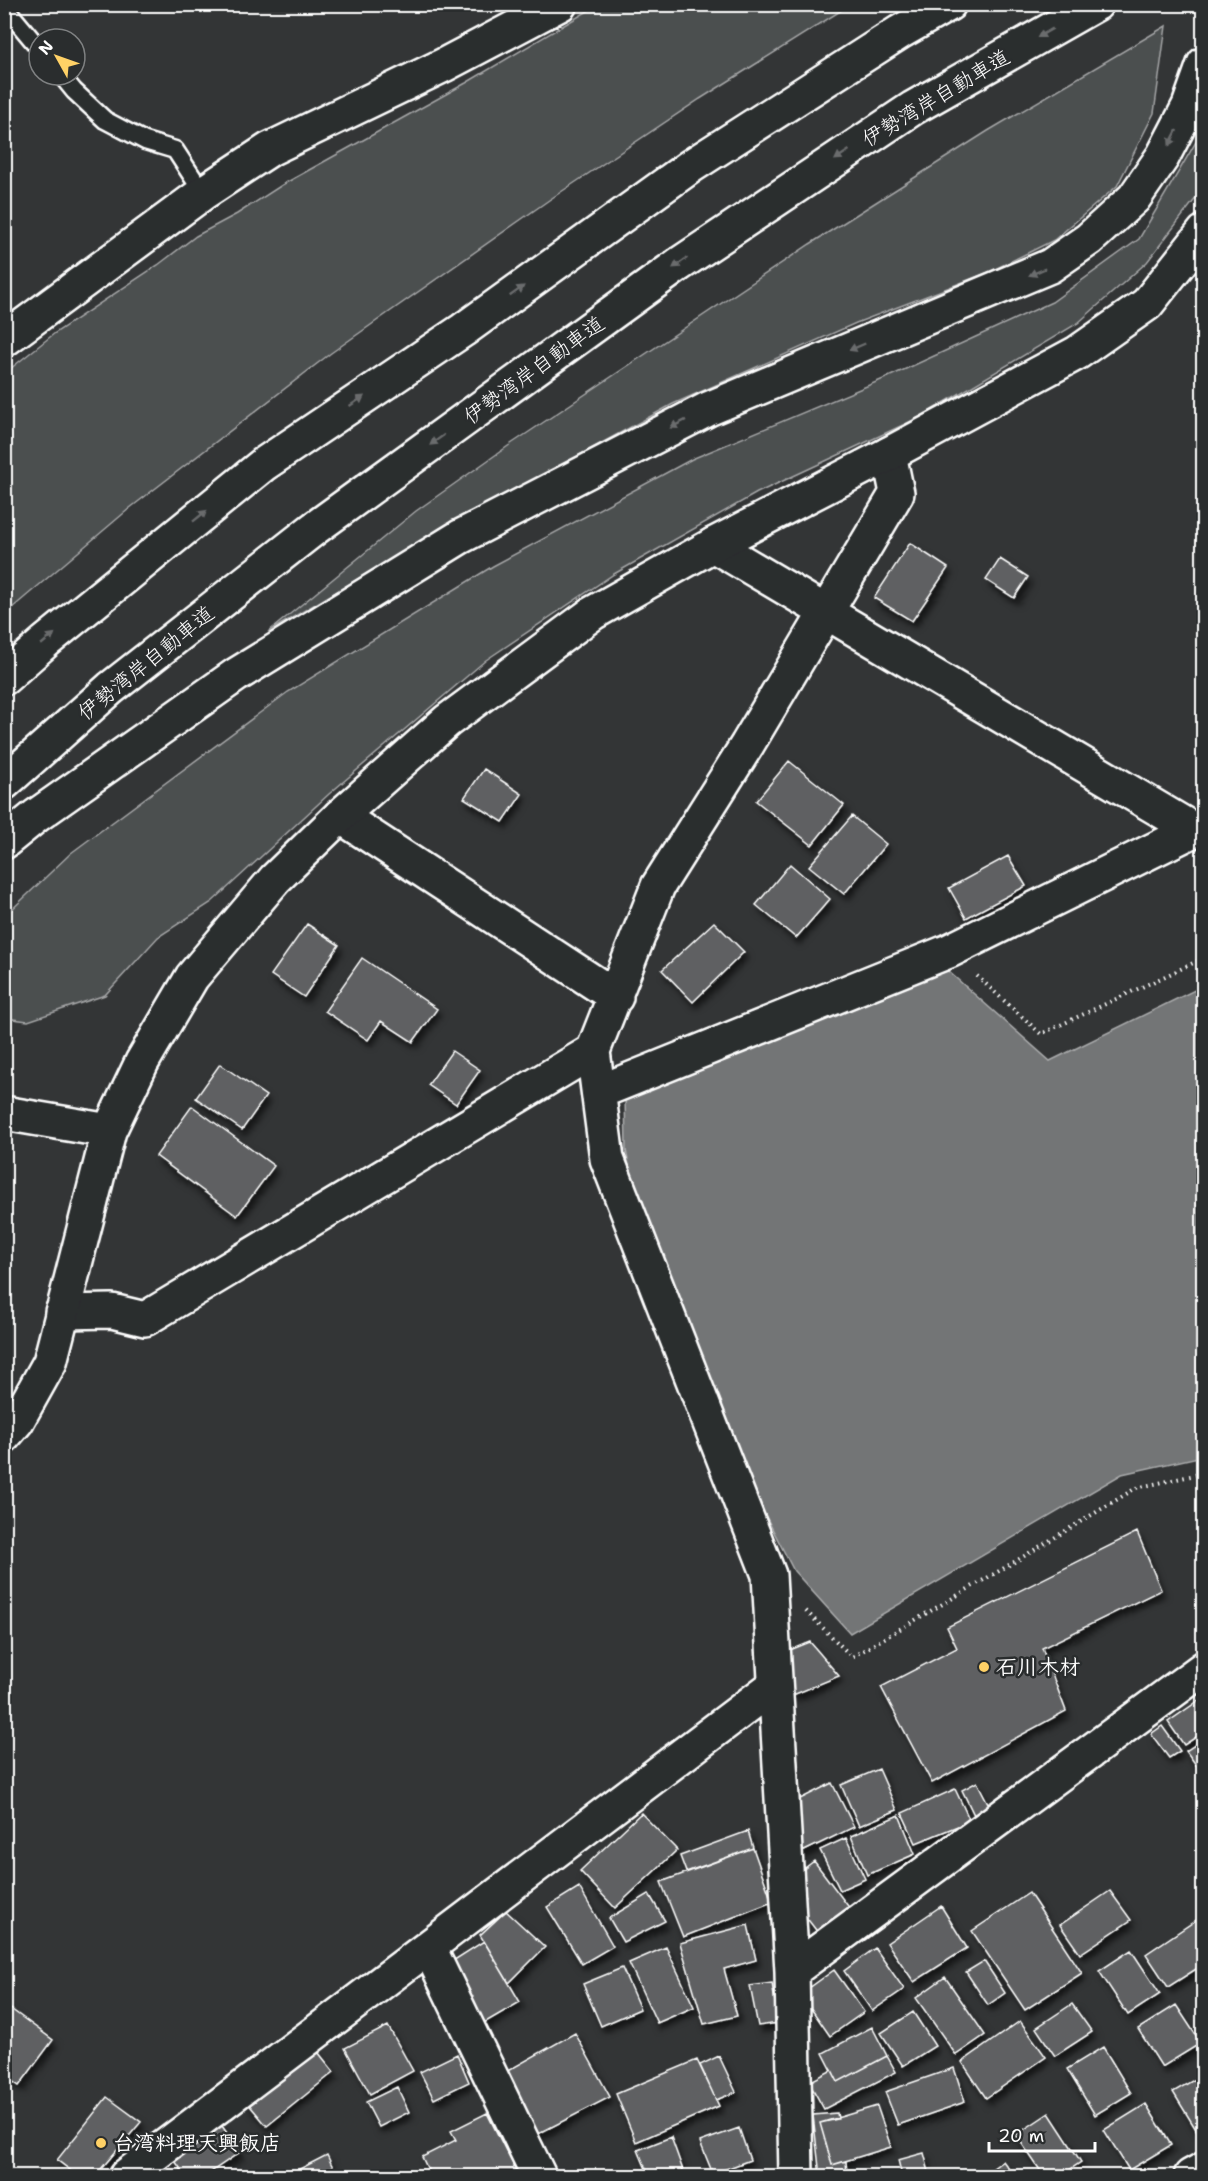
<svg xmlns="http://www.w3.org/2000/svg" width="1208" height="2181" font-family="'Shantell Sans','Klee One',sans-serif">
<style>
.green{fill:#4c4f50;stroke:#a6a7a8;stroke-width:1.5}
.water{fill:#737576;stroke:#abacad;stroke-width:1.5}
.building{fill:#5f6162;stroke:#fff;stroke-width:1.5;filter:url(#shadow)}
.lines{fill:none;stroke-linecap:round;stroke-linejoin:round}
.lane-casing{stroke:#fff;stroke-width:21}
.street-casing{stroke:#fff;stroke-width:38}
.secondary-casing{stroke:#fff;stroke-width:38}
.highway-casing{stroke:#fff;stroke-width:38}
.path{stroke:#fff;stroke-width:4;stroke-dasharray:1.5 4.5;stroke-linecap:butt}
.lane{stroke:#2a2d2e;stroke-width:16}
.street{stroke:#2a2d2e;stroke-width:33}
.secondary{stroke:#2a2d2e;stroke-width:33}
.highway{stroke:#2a2d2e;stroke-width:33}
.oneway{fill:#6a6c6d}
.poi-dot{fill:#ffd166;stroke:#2a2d2e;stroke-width:2}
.labels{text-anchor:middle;stroke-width:5;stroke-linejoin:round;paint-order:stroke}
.street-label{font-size:21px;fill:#fff;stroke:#2a2d2e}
.poi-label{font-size:21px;font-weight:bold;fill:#fff;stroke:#2a2d2e;text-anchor:start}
</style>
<defs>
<filter id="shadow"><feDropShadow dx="3.5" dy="6" stdDeviation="3" flood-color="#0009"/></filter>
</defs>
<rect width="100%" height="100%" fill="#333536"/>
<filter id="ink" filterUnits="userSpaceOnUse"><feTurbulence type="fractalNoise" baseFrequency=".0167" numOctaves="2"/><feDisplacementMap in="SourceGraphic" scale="12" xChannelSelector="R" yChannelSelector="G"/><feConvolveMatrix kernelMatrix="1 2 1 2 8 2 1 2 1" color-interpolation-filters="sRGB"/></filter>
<g filter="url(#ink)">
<path class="green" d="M598,5H850L700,99L549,200L331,353L130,508L5,614V373L55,333L158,265L196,236L237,214L282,185L466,83Z
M1166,26L1154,113L1117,186L1054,240L989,272L856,323L673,404L431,536L268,632L416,511L511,444L810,244L988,131Z
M1203,130V189L1147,262L1078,323L920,417L757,493L614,574L486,660L329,794L212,902L158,937L105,995L28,1021L5,1018V916L71,853L288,692L493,566L692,459L886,378L1052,302L1139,239Z"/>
<path class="water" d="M940,964L1050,1061L1203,986V1456L1122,1474L850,1633L794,1571L755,1495L635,1197L626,1150L625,1095Z"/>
<path class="building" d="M910,543L948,568L912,621L874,598Z
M1000,559L1028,577L1014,598L986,580Z
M789,761L844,805L812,845L756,801Z
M484,769L522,794L503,822L464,798Z
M852,816L886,844L844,894L809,866Z
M1008,856L1026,886L966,918L949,888Z
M790,864L830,899L796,938L756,905Z
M714,922L744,952L693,1002L662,970Z
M307,924L339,945L304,997L271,975Z
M362,958L437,1009L413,1042L381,1021L368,1040L325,1011Z
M452,1051L480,1070L456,1104L428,1085Z
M220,1064L266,1096L242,1130L196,1098Z
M192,1106L274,1166L237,1216L156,1156Z
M1137,1532L1161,1590L1042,1648L1066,1711L932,1783L881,1687L957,1648L947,1627Z
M810,1642L839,1676L793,1695L785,1652Z
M1204,1697V1732L1184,1745L1168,1722Z
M1162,1726L1180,1751L1169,1758L1151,1734Z
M1204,1739V1776L1186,1751Z
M879,1769L897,1810L859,1826L841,1785Z
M977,1782L991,1809L975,1817L962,1790Z
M832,1783L854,1827L798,1854L792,1803Z
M955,1789L970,1821L916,1843L902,1813Z
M641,1813L677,1850L615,1908L580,1871Z
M899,1815L915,1854L867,1875L851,1836Z
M748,1831L753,1848L686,1872L680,1856Z
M846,1838L865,1879L840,1890L820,1850Z
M753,1848L772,1902L683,1937L661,1882Z
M814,1861L854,1914L822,1938L796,1904L806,1896L792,1878Z
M579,1887L613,1946L582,1964L547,1907Z
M1110,1891L1131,1920L1080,1954L1060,1925Z
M1029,1893L1082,1973L1025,2010L972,1931Z
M649,1894L665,1921L623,1942L609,1918Z
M941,1906L967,1948L914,1982L887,1943Z
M506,1911L545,1947L509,1983L480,1935Z
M1204,1915V1964L1168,1987L1146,1954Z
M748,1925L756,1960L724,1969L737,2016L704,2024L680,1943Z
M484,1941L520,2002L484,2023L448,1964Z
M666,1947L694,2007L657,2023L629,1963Z
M875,1948L904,1989L872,2011L844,1971Z
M1131,1950L1160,1994L1128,2015L1099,1971Z
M984,1961L1005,1993L988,2005L966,1972Z
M622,1968L640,2009L601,2026L583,1984Z
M834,1970L864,2012L830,2036L801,1994Z
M945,1977L985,2035L956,2055L916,1998Z
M772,1983L778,2023L758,2026L750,1986Z
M4,2004L53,2040L19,2086L4,2075Z
M1072,2004L1092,2032L1055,2056L1036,2028Z
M1176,2005L1201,2043L1162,2067L1138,2029Z
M913,2012L935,2046L903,2066L881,2033Z
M1020,2021L1046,2057L986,2098L962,2062Z
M388,2026L413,2071L370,2094L345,2048Z
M872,2027L887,2056L838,2082L823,2053Z
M575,2033L610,2097L534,2136L502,2074Z
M314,2047L334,2072L267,2126L246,2101Z
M1103,2047L1131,2093L1095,2115L1067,2069Z
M457,2054L469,2082L434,2099L420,2072Z
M719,2056L736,2092L716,2100L700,2065Z
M887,2056L896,2072L824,2109L809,2082L832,2070L838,2082Z
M697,2060L719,2106L636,2142L616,2094Z
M954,2068L965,2102L898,2125L885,2092Z
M1204,2074V2127L1197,2131L1173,2092Z
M397,2087L409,2112L379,2127L366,2102Z
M107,2097L141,2122L95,2176H78L57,2160Z
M1146,2104L1171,2145L1129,2170L1104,2130Z
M877,2106L891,2147L832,2165L820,2123Z
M487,2113L516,2171L505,2176H431L422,2157L456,2140L451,2131Z
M837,2113L838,2119L820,2123L832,2165L846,2161L847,2176H820L813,2115Z
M1049,2113L1081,2162L1060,2176H1044L1016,2135Z
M220,2123L240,2152L205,2176H186L172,2157Z
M739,2128L750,2160L713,2174L700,2142Z
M671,2137L685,2176H649L638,2150Z
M924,2153L930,2176H902L898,2160Z
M327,2155L337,2176H286Z
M1003,2161L1014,2176H982Z
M255,2168L259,2176H235Z
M735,2170L737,2176H715Z"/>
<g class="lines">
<defs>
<path id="lane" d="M4,6L39,48
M61,75L74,91L105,120L145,141L175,150L203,193"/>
<path id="street" d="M713,545L1194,830
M340,816L616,997
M599,1092L949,951L1204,825
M62,1312L112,1311L145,1319L593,1051
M429,1948L539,2176
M792,1971L1204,1668
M126,2176L775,1685
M796,2176L792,1971L769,1575L607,1159L593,1051L658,886L747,745L897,493L889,454
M1191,2176L1204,2169"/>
<path id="secondary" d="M4,340L203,193L270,149L444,65L560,4
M4,1113L109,1131
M4,1436L17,1421L50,1362L109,1131L142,1062L192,977L275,879L340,816L447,721L593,613L713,545L889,454L1077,353L1147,304L1204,232"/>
<path id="highway" d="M4,678L45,642L264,464L463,330L691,166L900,32L949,4
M4,783L111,688L315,528L678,265L913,108L1096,4
M4,842L36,816L236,675L460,537L708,409L1050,266L1089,239L1134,198L1163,156L1189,106L1204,64"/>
</defs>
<use href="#lane" class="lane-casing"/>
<use href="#street" class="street-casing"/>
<use href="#secondary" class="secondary-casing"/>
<use href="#highway" class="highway-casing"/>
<path class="path" d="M977,976L1041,1034L1204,958
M806,1611L852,1657L1016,1561L1136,1488L1204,1473"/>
<use href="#lane" class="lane"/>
<use href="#street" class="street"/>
<use href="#secondary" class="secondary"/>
<use href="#highway" class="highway"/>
</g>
<defs><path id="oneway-solid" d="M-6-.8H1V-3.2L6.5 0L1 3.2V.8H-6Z" transform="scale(1.5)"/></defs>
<g class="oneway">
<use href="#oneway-solid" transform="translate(1045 33) rotate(150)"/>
<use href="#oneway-solid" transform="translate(1173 138) rotate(117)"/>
<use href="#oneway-solid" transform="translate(842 155) rotate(146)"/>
<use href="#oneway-solid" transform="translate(680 263) rotate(145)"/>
<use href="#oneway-solid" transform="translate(1037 272) rotate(157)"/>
<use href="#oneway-solid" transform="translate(517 291) rotate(-36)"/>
<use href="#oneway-solid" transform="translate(857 347) rotate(157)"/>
<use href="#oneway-solid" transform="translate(357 401) rotate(-34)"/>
<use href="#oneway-solid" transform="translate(678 424) rotate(153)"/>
<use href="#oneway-solid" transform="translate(437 440) rotate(144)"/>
<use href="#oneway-solid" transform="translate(200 516) rotate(-39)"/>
<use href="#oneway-solid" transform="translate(48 639) rotate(-40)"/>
</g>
</g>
<g class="poi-dot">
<circle cx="984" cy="1667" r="6"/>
<circle cx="101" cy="2143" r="6"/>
</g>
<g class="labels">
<g class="street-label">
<text transform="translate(936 98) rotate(-31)" y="7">伊勢湾岸自動車道</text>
<text transform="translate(534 370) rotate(-36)" y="7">伊勢湾岸自動車道</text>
<text transform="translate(146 663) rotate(-39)" y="7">伊勢湾岸自動車道</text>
</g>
<g class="poi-label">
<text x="996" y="1674">石川木材</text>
<text x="113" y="2150">台湾料理天興飯店</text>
</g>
</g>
<rect width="1208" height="2181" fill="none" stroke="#2a2d2e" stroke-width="24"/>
<rect x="12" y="12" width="1184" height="2157" fill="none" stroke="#fff" stroke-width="2" filter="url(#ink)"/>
<g transform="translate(57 57) rotate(310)"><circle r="28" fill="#2a2d2e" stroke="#7f8182" stroke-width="1.5"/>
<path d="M0-4.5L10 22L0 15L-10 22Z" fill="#ffd166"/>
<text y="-9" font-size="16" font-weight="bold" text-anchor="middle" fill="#ffffff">N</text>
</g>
<path d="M989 2142v9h106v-9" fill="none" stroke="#ffffff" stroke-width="3"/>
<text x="998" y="2142" font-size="18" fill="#ffffff" stroke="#2a2d2e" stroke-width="4.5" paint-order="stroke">20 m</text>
</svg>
